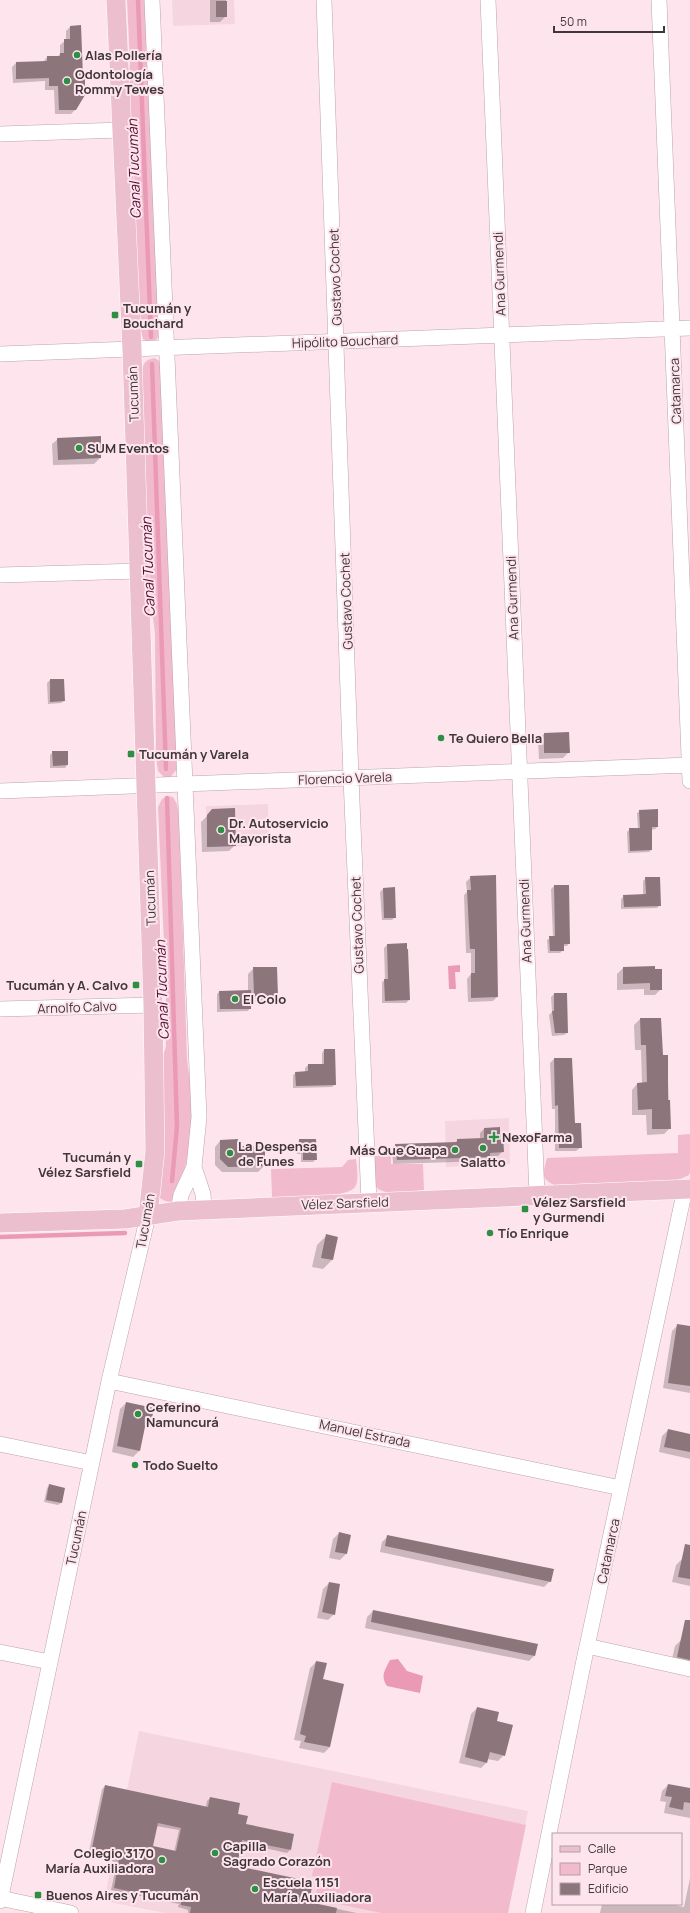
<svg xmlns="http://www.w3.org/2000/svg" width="690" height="1913" font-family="Manrope,sans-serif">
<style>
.built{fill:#f5d6e0}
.green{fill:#f2bbcd}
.water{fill:#ea9ab5}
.shadow{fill:#0003;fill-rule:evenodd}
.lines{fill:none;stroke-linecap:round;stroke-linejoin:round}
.stream{stroke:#ea9ab5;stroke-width:4.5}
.building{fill:#8c767c;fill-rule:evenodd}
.minor-casing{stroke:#bba4ab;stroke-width:16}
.major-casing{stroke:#fff;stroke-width:20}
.minor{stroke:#fff;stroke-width:15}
.major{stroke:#ebbfce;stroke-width:19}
.poi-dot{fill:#2c8f44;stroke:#fee5ed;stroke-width:1.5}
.labels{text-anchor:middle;stroke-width:4;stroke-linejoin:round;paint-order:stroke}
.poi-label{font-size:13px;font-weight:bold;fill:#3f3639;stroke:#fee5ed;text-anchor:start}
.street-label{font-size:13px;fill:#3f3639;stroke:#fee5ed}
.water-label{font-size:14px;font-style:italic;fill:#520c2d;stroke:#fee5ed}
</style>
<rect width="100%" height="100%" fill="#fee5ed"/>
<path class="built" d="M172,0H234L235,24L173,26Z
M268,804L269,845L207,847L206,806Z
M509,1118L510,1164L446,1167L445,1121Z
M139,1731L528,1811L508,1913H165L104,1901Z"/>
<path class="green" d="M127,0H145L159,335L156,340L148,341L143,339L140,327L128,87L130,63Z
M155,358L159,361L161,366L177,769L169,779H166L158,771L156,756L155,633L148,578L142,369C144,362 147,359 155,358Z
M167,796L173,797L177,804L179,814L187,1060C190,1081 194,1103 192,1124C190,1149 184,1176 176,1200C170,1203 165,1202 160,1198L159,1190L164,1122L162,1058L166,1047V990L158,807L162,799Z
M690,1134V1172L689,1175L678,1180L554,1185C539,1178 544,1171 547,1158L678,1153V1135Z
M391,1155V1164H423L424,1190C413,1191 378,1198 375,1184C373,1176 374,1165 374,1156Z
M356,1159C357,1167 359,1181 355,1187C347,1199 287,1197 272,1197L271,1169L342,1167L348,1160Z
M332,1782L526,1825L508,1913H381L315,1899L319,1878L312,1876Z"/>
<path class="water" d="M460,965V972H455L456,989H449L448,966Z
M398,1659L407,1671L423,1676L420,1693L387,1686C380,1676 385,1670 390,1660Z"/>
<path class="shadow" d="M210,0H226V16L220,22H210Z
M70,27L76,109L71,114H55L54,90H45V81L13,83L12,67L16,63L43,62L47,57H57L60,54V45L66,40V31Z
M58,439L100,458L94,464L53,465L52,444Z
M50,680L64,701L61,703L48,704L47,683Z
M544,734L569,752L563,758L539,759L538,740Z
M53,752L67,765L65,768H50V755Z
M213,810L235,845L229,851L202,852L201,822Z
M640,811L657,827L655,829L651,830V850L649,852L628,853L627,832L630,829H638L637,813Z
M471,877L497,997L493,1001L468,1002L467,979L471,974V953H466L464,895L467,892L466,882Z
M646,878L660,905L657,908L621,909V899L624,896H643V881Z
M554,886H568L569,943L567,946H563V950L560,953H548L547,940L553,937L551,889Z
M383,889L395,917L392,920H382L380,892Z
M387,945L409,1000L406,1003H382V982L385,980L384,948Z
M654,967L661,989L655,995H644V989L617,990V974L623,968Z
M254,968L277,996L271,1002H250V1008L248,1011L217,1012V994L219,992L248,991V974Z
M554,994L567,1033L564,1035L552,1036L549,1015L552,1012L551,997Z
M640,1019L662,1056H667L670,1128L664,1134L647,1135L646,1115H632V1090L637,1084H642L641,1050H635L634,1025Z
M324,1050L335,1084L332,1087L293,1088V1075L296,1073L305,1072V1068L308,1065H322V1053Z
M554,1059L581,1147L576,1151H555V1109H552L550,1063Z
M484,1129L502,1152L498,1156L490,1157L485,1161L393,1164L392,1150L396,1145L454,1143L458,1140L480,1139V1133Z
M300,1140L316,1159L313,1162H301V1154H297V1143Z
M220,1141L237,1147L264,1166L258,1172H222L215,1165V1147Z
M326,1236L337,1238L332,1260L323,1269L312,1267L317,1245Z
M678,1325L690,1327V1393L663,1388L672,1331Z
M126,1403L150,1422L144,1428L139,1451L133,1457L112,1452L120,1409Z
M668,1430L690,1435V1459L659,1452L662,1436Z
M50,1485L61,1503L58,1505L44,1502L47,1488Z
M339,1533L350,1535L346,1554L340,1560L329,1558L333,1539Z
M388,1536L550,1581L544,1587L380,1552L382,1542Z
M682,1559L690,1561V1586L672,1582L676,1565Z
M329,1583L334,1614L328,1620L317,1618L323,1589Z
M373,1611L535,1655L529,1661L365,1628L367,1617Z
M690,1631V1667L671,1663L675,1646Z
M316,1662L322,1680L330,1747L324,1753L299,1748L301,1741L294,1740L310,1668Z
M477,1708L496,1722L504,1755L498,1761L487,1759V1762L481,1768L459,1763L471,1714Z
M668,1785L690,1789V1818L664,1813L666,1802L660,1801L662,1791Z
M105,1786L206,1807L207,1801L210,1798L237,1815L245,1825L290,1850L287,1853L241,1843L236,1867L308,1903L357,1913H188V1910L178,1907L179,1904L111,1890L117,1862L88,1856L102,1789ZM156,1826L179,1830L174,1852L152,1847Z
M690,1878V1913H600L602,1904H671L684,1907Z"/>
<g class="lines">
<path class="stream" d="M138,0L151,337
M152,364L166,769
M167,798L177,1126L172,1181
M0,1237L125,1233"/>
</g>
<path class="building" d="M216,1H227V17H216Z
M81,25L83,77H85V95L76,110H59L58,86H49V78L16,79V62L47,61V56H60V53H64V39H70V26Z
M101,436V458L58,460L57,438Z
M50,679H64L65,701L50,702Z
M569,732L570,753H544V733Z
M52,751H68V765L53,766Z
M235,808L236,846L207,847V815L212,809Z
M658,809V827H652V850L630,851L629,828H640L639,810Z
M496,875L498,997L471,998V973H475V949H470L467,890H471L470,876Z
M645,877H660L661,906L624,907L623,895L646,894Z
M554,885H569L570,944H564V951H550L549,936H555Z
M395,887L396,918H384L383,888Z
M407,943V949H408L410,1000L385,1001L384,979H388L387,944Z
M655,966V969H662V990H650V983L623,984V967Z
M253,967H277L278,996H254Z
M251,990V1009H220L219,991Z
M554,993H567L568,1033H555L552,1011H554Z
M640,1018H661L663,1055H668V1100H670L671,1129H652V1109L638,1110L637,1083L647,1082L646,1045H641Z
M324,1049H335L336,1085L296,1086L295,1072L308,1071V1064H324Z
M554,1058H572L575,1123H581L582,1148H559L558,1105L555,1106Z
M500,1127V1135H503L504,1152L490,1153V1157L397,1160L395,1144L457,1142V1139L484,1138V1128Z
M238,1139V1146H265V1166L228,1167L220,1159V1140Z
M299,1139H316L317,1160H303V1152H299Z
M326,1234L338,1237L333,1260L321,1258Z
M677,1324L690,1326V1386L668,1383Z
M126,1402L154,1408L151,1423L146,1422L140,1451L117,1446Z
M668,1429L690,1434V1452L664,1447Z
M49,1484L65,1488L62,1503L46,1500Z
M339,1532L351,1535L347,1554L335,1552Z
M387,1535L554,1569L551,1582L385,1546Z
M685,1544L690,1545V1579L678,1577Z
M329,1582L340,1584L335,1615L322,1612Z
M373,1610L538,1644L535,1656L371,1622Z
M685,1620H690V1660L677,1657Z
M316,1661L327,1663L323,1679L344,1684L330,1747L304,1742L306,1736L300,1734Z
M477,1707L499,1712L497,1721L513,1725L505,1756L490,1752L487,1763L465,1757Z
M668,1784L690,1788V1803L684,1802L683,1810L669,1807L672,1797L665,1796Z
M105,1785L208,1807L210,1797L240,1803L238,1814L248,1816L246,1824L294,1834L291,1850L242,1840L237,1866L313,1882L309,1902L337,1908L336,1913H190L191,1907L181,1905V1902L114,1888L119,1859L91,1853ZM158,1823L181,1828L176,1851L153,1846Z"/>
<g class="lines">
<defs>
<path id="minor" d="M152,0L199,1117L194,1167L181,1195L178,1211
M324,0L351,778L369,1202
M488,0L537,1195
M659,0L690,781
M0,134L122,130
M0,354L690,328
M0,575L140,571
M0,791L690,765
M0,1009L153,1005
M194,1167L203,1194L204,1209
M109,1381L621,1488
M0,1444L92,1463
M587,1646L690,1669
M0,1652L50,1662
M0,1898L71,1913
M0,1901L109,1381L148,1216
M533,1913L583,1665L685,1189"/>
<path id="major" d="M116,0L132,350L153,1005L155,1151L148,1216
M0,1223L125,1219L178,1211L690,1189"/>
</defs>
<use href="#minor" class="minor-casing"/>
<use href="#major" class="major-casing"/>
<use href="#minor" class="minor"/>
<use href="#major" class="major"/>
</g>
<g class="poi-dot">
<circle cx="77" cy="55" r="4"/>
<circle cx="67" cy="81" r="4"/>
<rect x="111" y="311" width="8" height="8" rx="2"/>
<circle cx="79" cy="448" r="4"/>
<circle cx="441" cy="738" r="4"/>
<rect x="127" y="750" width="8" height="8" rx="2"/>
<circle cx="221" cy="830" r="4"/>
<rect x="132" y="981" width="8" height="8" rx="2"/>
<circle cx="235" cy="999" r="4"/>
<path d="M492 1131h4v4h4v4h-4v4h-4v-4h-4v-4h4z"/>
<circle cx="483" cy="1148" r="4"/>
<circle cx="455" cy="1150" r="4"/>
<circle cx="230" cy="1153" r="4"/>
<rect x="135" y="1160" width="8" height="8" rx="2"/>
<rect x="521" y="1205" width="8" height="8" rx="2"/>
<circle cx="490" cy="1233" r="4"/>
<circle cx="138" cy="1414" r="4"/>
<circle cx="135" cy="1465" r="4"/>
<circle cx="215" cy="1853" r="4"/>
<circle cx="162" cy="1860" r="4"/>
<circle cx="255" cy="1889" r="4"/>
<rect x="34" y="1891" width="8" height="8" rx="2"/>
</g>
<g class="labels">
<g class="poi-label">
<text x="85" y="60">Alas Pollería</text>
<text x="75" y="79">Odontología<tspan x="75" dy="15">Rommy Tewes</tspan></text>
<text x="123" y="313">Tucumán y<tspan x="123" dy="15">Bouchard</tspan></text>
<text x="87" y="453">SUM Eventos</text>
<text x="449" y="743">Te Quiero Bella</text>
<text x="139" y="759">Tucumán y Varela</text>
<text x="229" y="828">Dr. Autoservicio<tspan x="229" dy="15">Mayorista</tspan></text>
<text x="128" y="990" text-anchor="end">Tucumán y A. Calvo</text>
<text x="243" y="1004">El Colo</text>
<text x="502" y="1142">NexoFarma</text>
<text x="238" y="1151">La Despensa<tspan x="238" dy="15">de Funes</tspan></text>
<text x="447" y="1155" text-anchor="end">Más Que Guapa</text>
<text x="131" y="1162" text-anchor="end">Tucumán y<tspan x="131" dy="15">Vélez Sarsfield</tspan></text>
<text x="483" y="1167" text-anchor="middle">Salatto</text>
<text x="533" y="1207">Vélez Sarsfield<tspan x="533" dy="15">y Gurmendi</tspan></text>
<text x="498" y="1238">Tío Enrique</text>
<text x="146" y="1412">Ceferino<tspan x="146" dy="15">Namuncurá</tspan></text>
<text x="143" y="1470">Todo Suelto</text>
<text x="223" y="1851">Capilla<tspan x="223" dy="15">Sagrado Corazón</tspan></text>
<text x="154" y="1858" text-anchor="end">Colegio 3170<tspan x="154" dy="15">María Auxiliadora</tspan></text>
<text x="263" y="1887">Escuela 1151<tspan x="263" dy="15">María Auxiliadora</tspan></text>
<text x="46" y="1900">Buenos Aires y Tucumán</text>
</g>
<g class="street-label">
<text transform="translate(499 274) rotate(-92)" y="5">Ana Gurmendi</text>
<text transform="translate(335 277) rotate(-92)" y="5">Gustavo Cochet</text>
<text transform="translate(345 341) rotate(-2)" y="5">Hipólito Bouchard</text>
<text transform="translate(675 391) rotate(-92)" y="5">Catamarca</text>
<text transform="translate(133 394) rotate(-92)" y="5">Tucumán</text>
<text transform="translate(512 598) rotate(-92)" y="5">Ana Gurmendi</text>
<text transform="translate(346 601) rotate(-92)" y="5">Gustavo Cochet</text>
<text transform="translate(345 778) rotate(-2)" y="5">Florencio Varela</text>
<text transform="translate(150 898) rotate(-92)" y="5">Tucumán</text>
<text transform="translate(525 921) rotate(-92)" y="5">Ana Gurmendi</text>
<text transform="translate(357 925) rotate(-92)" y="5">Gustavo Cochet</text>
<text transform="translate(77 1007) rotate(-2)" y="5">Arnolfo Calvo</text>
<text transform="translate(345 1203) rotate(-2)" y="5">Vélez Sarsfield</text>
<text transform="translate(145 1221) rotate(-80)" y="5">Tucumán</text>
<text transform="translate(365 1433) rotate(12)" y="5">Manuel Estrada</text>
<text transform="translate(76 1538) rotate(-78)" y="5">Tucumán</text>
<text transform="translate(608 1551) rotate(-78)" y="5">Catamarca</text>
</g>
<g class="water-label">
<text transform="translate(134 169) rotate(-92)" y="5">Canal Tucumán</text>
<text transform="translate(148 567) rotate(-92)" y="5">Canal Tucumán</text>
<text transform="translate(162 990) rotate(-92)" y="5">Canal Tucumán</text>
</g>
</g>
<rect x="552" y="1833" width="130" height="72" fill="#fee5ed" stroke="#b29fa5"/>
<rect x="560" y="1846" width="20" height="6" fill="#ebbfce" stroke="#b29fa5"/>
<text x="588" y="1853" font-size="12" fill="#3f3639">Calle</text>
<rect x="560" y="1863" width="20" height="12" fill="#f2bbcd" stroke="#b29fa5"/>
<text x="588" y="1873" font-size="12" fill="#3f3639">Parque</text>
<rect x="560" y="1883" width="20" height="12" fill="#8c767c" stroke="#b29fa5"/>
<text x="588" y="1893" font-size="12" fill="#3f3639">Edificio</text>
<path d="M554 26v6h110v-6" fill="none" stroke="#3f3639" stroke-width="2"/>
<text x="560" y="26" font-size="12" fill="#3f3639" stroke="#fee5ed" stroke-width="3" paint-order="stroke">50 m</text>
</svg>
